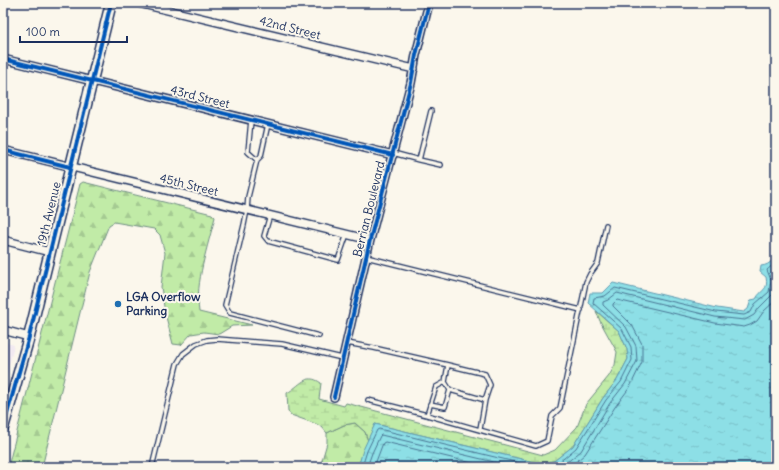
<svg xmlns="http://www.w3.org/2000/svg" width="779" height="470" font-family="Delius,sans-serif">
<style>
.built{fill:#f1e9f0}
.forest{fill:url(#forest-firs);stroke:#6e8d82}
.wetland{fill:url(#wetland-marsh);stroke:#6e8d82}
.water{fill:url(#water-ripples);stroke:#5f99b0}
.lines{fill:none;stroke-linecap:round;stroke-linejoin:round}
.shore{stroke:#497594;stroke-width:1}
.lane-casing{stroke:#1b2f5e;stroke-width:6}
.street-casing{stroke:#1b2f5e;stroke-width:10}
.secondary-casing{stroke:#1b2f5e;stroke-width:13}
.lane{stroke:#fbf7ec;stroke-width:3.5}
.street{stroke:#fbf7ec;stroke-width:7}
.secondary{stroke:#fbf7ec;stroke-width:10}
.cycleway-casing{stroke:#fbf7ec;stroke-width:6}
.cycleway{stroke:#0057b8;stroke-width:4}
.poi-dot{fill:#1f6fb2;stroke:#fbf7ec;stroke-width:1.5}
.labels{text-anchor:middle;stroke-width:4;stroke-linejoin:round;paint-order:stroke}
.street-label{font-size:12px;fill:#1b2f5e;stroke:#fbf7ec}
.poi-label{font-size:12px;font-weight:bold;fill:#1b2f5e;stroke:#fbf7ec;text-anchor:start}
</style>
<defs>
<pattern id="forest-firs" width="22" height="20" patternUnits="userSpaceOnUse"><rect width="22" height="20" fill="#c1eba7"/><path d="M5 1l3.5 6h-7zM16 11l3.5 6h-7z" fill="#a5ca92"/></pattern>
<pattern id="wetland-marsh" width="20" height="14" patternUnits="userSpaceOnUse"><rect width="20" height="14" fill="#c1eba7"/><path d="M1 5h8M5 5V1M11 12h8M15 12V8" fill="none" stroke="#a5ca92"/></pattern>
<pattern id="water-ripples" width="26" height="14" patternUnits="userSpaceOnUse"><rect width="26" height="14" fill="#8ddfe6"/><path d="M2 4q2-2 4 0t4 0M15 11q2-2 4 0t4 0" fill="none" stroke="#79c0c8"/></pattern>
</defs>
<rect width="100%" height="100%" fill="#fbf7ec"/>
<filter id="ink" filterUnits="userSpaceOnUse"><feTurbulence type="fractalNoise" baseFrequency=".025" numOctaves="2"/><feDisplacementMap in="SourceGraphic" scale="8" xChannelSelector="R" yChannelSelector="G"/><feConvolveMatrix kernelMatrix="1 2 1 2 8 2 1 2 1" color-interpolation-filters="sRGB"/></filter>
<g filter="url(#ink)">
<path class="built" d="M3,342L14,345L3,391Z"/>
<path class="forest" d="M83,182L212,214L215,217C208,246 195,282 199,312L252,325L232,326L219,334L204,332L191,334L181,345L173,344L165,313L161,287L165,253L160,235L154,229L114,222L109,225L90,272L42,467H8L80,184Z
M355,423L365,432L368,441L358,467H320L327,443V433L344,425Z"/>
<path class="wetland" d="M596,311L619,331L627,349L628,359L617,380L603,398L573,446L554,461L542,464L375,424L368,441L365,432L355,423L344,425L327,433L322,427L316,424L291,415L288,411L287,393C300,386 306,372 321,383L319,399L344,406L346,403L543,455L555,450L577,427L586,404L609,376L615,365L617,352L600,321Z"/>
<path class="water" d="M776,241V467H358L363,450L375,424L542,464L554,461L573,446L603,398L617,380L628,359L627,349L619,331L588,303L590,293H603L613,283L717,308L744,312L748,309L751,300L756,299C761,289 769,291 766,277L760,272L761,266C771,265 776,258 773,249L775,246Z"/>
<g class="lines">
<path class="shore" d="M362,467L367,451L377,430L379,429L536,467
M367,467L372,453L380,436L381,435L515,467
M374,467L383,443L385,442L489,467
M547,467L557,464L576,448L606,400L621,382L632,360L631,347L622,329L593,303L594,298L605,296L615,288L716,312L744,315L751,312L755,304L769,292L771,280L767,270L776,262
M561,467L581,451L610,403L625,384L637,361L636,346L626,327L603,305V302L608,300L617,293L715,317L745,320L754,315L759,308L773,294L776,284L774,272L776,270
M570,467L585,454L615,407L630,387L642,362V344L632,325L613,306V304L617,300L715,323L744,327L750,325L757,321L764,311L776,300"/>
<defs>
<path id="lane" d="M251,120L248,152L257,160
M268,124L261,156L257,160L248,197L247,210L244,225L225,305L230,313L319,336
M393,153L419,160L431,111
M419,160L441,165
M270,215L264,236L268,241L338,260L347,234
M366,257L581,310
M347,343L374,348L448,365L445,382L450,390L445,407L430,404
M448,365L485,374L490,385L485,400
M450,390L485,400L480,429
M368,400L427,415L536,446L547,441L552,416L560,408L586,282L590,274L598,263L606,225
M427,415L436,387L445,382
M152,467L177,364L183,354L196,344L207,340L217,339L282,344L342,358"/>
<path id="street" d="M138,3L414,69
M3,59L393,155
M3,150L370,240
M3,240L50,252
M3,330L29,337
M334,397L370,240L411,83L416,55L429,3"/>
<path id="secondary" d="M3,428L29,337L111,3"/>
</defs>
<use href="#lane" class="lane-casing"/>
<use href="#street" class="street-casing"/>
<use href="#secondary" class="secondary-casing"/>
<use href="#lane" class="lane"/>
<use href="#street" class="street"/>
<use href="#secondary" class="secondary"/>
<defs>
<path id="cycleway" d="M3,59L393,155
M3,150L70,167
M334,397L370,240L411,83L416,55L429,3
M3,428L29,337L111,3"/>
</defs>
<use href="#cycleway" class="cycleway-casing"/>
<use href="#cycleway" class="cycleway"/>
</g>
</g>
<circle class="poi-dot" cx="118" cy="304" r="4"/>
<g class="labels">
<g class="street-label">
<text transform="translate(290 28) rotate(14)" y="4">42nd Street</text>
<text transform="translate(200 97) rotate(14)" y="4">43rd Street</text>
<text transform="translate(189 185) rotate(14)" y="4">45th Street</text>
<text transform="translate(369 209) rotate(-76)" y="4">Berrian Boulevard</text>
<text transform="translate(49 214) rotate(-76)" y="4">19th Avenue</text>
</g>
<g class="poi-label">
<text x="126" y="301">LGA Overflow<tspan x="126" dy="14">Parking</tspan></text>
</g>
</g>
<rect width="779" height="470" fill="none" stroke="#fbf7ec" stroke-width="16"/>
<rect x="8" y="8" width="763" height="454" fill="none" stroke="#1b2f5e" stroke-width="1.5" filter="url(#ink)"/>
<path d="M20 36v6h107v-6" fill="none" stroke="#1b2f5e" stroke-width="2"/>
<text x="26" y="36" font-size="12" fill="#1b2f5e" stroke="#fbf7ec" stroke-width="3" paint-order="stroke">100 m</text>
</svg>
